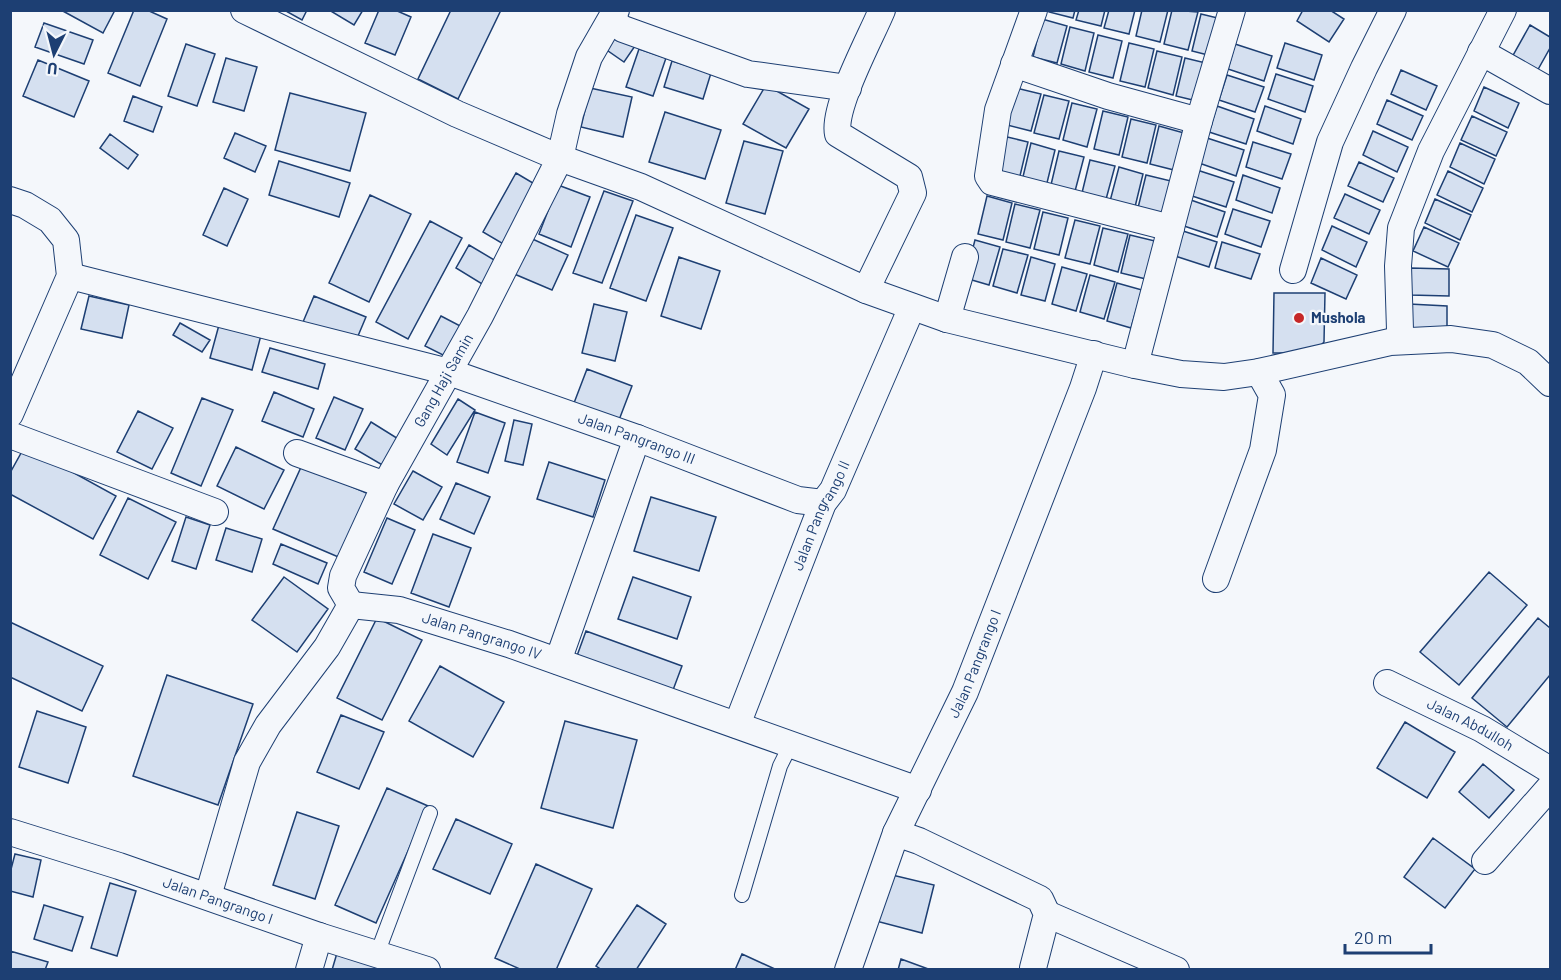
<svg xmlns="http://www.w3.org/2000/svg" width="1561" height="980" font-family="Barlow,sans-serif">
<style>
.building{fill:#d5e0f0;stroke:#1d3f73;stroke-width:1.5}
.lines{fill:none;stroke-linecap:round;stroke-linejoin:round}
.service-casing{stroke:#1d3f73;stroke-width:16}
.minor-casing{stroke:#1d3f73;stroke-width:28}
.service{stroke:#f4f7fb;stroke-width:14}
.minor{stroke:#f4f7fb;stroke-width:26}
.poi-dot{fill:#c62828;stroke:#f4f7fb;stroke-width:2}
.labels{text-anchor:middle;stroke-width:4.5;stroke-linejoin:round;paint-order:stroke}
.poi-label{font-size:15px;font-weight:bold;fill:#1d3f73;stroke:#f4f7fb;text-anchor:start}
.street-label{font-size:15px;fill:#1d3f73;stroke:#f4f7fb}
</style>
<rect width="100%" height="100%" fill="#f4f7fb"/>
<path class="building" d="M61,10H115L103,33Z
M134,10H147L167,19L140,86L108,73Z
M284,10H307L302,20Z
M329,10H363L354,25Z
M379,10H395L411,17L395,55L365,43Z
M451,10H501L458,99L418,79Z
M1049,10H1075L1073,18L1049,12Z
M1079,10H1105L1101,26L1076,20Z
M1109,10H1135L1129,34L1104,28Z
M1142,10H1168L1160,42L1136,36Z
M1172,10L1198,12L1188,50L1164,44Z
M1303,10H1330L1344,19L1329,42L1297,21Z
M1201,14L1226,20L1216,57L1192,51Z
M1042,19L1067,26L1057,63L1033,57Z
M44,23L93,40L84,64L35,47Z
M1530,25L1550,37V48L1536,73L1511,59Z
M1070,27L1094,33L1085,71L1061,64Z
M612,30L635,46L624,62L601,46Z
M1098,35L1122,41L1113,78L1089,72Z
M1129,43L1154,49L1145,87L1120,81Z
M1285,43L1322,55L1314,80L1277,68Z
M186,44L215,54L197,106L168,96Z
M1235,44L1272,56L1264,81L1228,69Z
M639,49L666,58L653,96L626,87Z
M1157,51L1182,57L1173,95L1148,88Z
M226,58L257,67L244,111L213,102Z
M1185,58L1210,64L1201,102L1176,96Z
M38,60L89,81L74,117L23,96Z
M672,61L711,73L703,99L664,87Z
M1401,70L1437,86L1426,110L1391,94Z
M1276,74L1313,86L1305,112L1268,99Z
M1227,75L1264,87L1255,112L1219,100Z
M766,85L809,109L786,148L743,124Z
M1484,87L1519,103L1508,128L1474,111Z
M590,88L632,97L623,137L581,127Z
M1016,88L1041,94L1031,131L1007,125Z
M290,93L366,113L350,171L275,150Z
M1044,95L1069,101L1059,139L1034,133Z
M133,96L162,107L153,132L124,121Z
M1387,100L1423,116L1412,140L1377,124Z
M1072,103L1097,109L1087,147L1063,140Z
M1217,106L1254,119L1246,144L1209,132Z
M1265,106L1301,119L1293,144L1257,131Z
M1103,111L1128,117L1119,155L1094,149Z
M665,112L721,130L705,179L649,162Z
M1472,116L1507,132L1496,156L1461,140Z
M1131,119L1156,125L1147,163L1122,157Z
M1159,126L1184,133L1174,170L1150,164Z
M1373,131L1408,147L1397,172L1363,155Z
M235,133L266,146L255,172L224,158Z
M110,134L138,155L128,169L100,148Z
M1003,136L1028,142L1019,180L994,173Z
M1207,138L1244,150L1236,176L1199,163Z
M744,141L783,151L765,214L726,203Z
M1253,142L1291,154L1282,179L1246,167Z
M1031,143L1055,150L1046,187L1022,181Z
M1460,143L1495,159L1484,184L1450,167Z
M1059,151L1084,157L1074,195L1050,189Z
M1090,160L1115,166L1105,203L1081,197Z
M279,161L350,183L339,217L269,195Z
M1359,162L1394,178L1383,202L1348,186Z
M1119,167L1143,174L1134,211L1109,205Z
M1197,170L1234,182L1226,207L1189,195Z
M1448,171L1483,188L1472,212L1437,195Z
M516,173L538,186L505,245L483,232Z
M1146,175L1171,181L1162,219L1137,212Z
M1243,175L1280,188L1272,213L1236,200Z
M558,185L590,197L571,247L539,234Z
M224,188L248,199L227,246L203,235Z
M604,191L633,201L602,283L573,273Z
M1345,194L1380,210L1369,234L1334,218Z
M370,195L411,214L369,302L329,283Z
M987,196L1012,203L1003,240L978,234Z
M1188,199L1225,212L1217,237L1181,225Z
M1435,199L1471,215L1460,240L1425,223Z
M1015,204L1040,210L1030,248L1006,242Z
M1233,209L1270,221L1261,247L1225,234Z
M1043,212L1068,218L1059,255L1034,249Z
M636,215L673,228L646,301L610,288Z
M1075,220L1100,226L1090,264L1065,258Z
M430,221L462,238L408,339L376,322Z
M1332,226L1367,242L1356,267L1322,250Z
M1424,227L1459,243L1448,267L1413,251Z
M1103,228L1128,234L1118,272L1094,265Z
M1180,230L1217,242L1209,267L1172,255Z
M1130,235L1155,241L1146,279L1121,273Z
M528,237L568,255L552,290L512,273Z
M975,240L1000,247L989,285L965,278Z
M1222,242L1260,254L1251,279L1215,268Z
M469,245L501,264L487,287L456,268Z
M1003,249L1028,255L1017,293L993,286Z
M679,257L720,271L701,329L661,316Z
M1031,257L1055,264L1045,301L1021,295Z
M1321,258L1357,275L1346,299L1311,283Z
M1062,267L1087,274L1076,311L1052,304Z
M1410,268L1449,269V296L1410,295Z
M1090,275L1115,282L1104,319L1080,312Z
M1117,283L1142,290L1131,328L1107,321Z
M1274,293H1325L1324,342L1314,353H1273Z
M89,296L129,305L122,338L81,329Z
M314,296L366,317L355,343L303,322Z
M594,304L627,312L615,361L582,353Z
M1409,304L1447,306V332L1408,331Z
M441,316L468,330L453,360L425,346Z
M180,323L210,340L202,352L173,335Z
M219,325L261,335L252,370L210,358Z
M270,348L325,364L318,389L262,372Z
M587,369L632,386L619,420L574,403Z
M274,392L314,409L303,437L262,421Z
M334,397L363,409L345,450L316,438Z
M202,398L233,410L201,486L171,473Z
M458,399L475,410L447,455L431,444Z
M138,411L173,428L152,469L117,452Z
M475,412L505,423L488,473L457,462Z
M514,420L532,424L523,465L505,461Z
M371,422L400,440L384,466L355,449Z
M25,446L116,496L93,539L10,494V473Z
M236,447L284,470L264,509L217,486Z
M549,462L605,480L593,517L537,499Z
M302,465L371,495L343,559L273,529Z
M413,471L442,487L423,520L394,504Z
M456,483L490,497L474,534L440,519Z
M651,497L716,517L699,571L634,551Z
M128,498L176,522L148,579L100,555Z
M186,517L210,525L196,569L172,561Z
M387,518L415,530L392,584L364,572Z
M226,528L262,539L252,572L216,560Z
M433,534L471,548L449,607L411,593Z
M281,544L327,563L318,584L273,564Z
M1489,572L1527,605L1459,685L1420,652Z
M284,577L328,609L297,652L252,620Z
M633,577L691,597L677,639L618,619Z
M377,618L422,640L382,720L337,698Z
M1538,618L1550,628V675L1507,727L1472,698Z
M10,622L103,666L82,711L10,677Z
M586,631L682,666L670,698L574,664Z
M440,666L504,702L473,757L409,721Z
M167,675L253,704L218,805L133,776Z
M37,711L86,727L68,783L19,767Z
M341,715L384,732L359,789L317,772Z
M565,721L637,740L613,828L541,808Z
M1405,722L1455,752L1427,798L1377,768Z
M1483,764L1514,790L1489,818L1459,792Z
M387,788L428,806L376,923L335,905Z
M297,812L339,826L315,899L273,885Z
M456,819L512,844L490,894L433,869Z
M1433,838L1475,869L1445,908L1404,877Z
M15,854L41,860L33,897L10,891V873Z
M536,864L592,889L556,970H522L495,958Z
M888,874L934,885L922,933L876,921Z
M110,883L136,891L117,956L91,948Z
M44,905L83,917L72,951L34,939Z
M637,905L666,924L636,970H602L596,966Z
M10,951L48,962L45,970H10Z
M337,953L379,966L378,970H332Z
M742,954L777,970H735Z
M901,959L931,970H898Z"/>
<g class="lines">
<defs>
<path id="service" d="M742,895L780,766L791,744
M377,954L430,813"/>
<g id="minor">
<path d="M244,10L457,114L560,158L641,187L866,290L947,319L1135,365L1181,374L1224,377L1259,372L1390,342L1451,339L1493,345L1528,362L1550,383"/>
<path d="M1034,10L998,110L988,176L992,182L1171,228"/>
<path d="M614,16L616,24L623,29L748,74L848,88"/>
<path d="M1481,52L1550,91"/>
<path d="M1014,64L1108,96L1199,121"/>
<path d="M10,200L25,205L50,220L66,240L70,276L10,414"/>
<path d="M1293,270L1330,142L1364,68L1393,10"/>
<path id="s1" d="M70,276L449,372L637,438L798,500L823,503"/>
<path d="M866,290L913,193L909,177L838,134C832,108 871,37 882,10"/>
<path d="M947,319L965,257"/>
<path d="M1400,330L1398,266L1401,228L1431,151L1503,10"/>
<path d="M1135,365L1199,121L1232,10"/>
<path d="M10,435L215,512"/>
<path d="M297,453L385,485"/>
<path d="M1216,579L1263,450L1272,395L1259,372"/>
<path id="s2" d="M351,605L341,588L343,576L385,485L480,316L560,158L570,114L589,57L616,10"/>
<path id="s3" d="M351,605L399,610L509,644L918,790"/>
<path d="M558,661L637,438"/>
<path id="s4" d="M1387,683L1482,729L1550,770"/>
<path id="s5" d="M737,725L823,503L833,490L912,307"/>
<path id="s6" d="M10,832L119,866L319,936L427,970"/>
<path d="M896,833L919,841L1040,899L1047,914L1033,968"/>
<path d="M1485,861L1550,787"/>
<path d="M208,896L247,762L268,725L327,647L351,605"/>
<path d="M1047,914L1176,970"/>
<path d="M309,970L319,936"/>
<path id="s7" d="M848,970L896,833L965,692L1083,388L1094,354"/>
</g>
</defs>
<use href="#service" class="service-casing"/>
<use href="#minor" class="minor-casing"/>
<use href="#service" class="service"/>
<use href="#minor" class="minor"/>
</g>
<circle class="poi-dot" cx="1299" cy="318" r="6"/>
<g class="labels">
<g class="poi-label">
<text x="1311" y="323">Mushola</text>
</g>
<g class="street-label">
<text dy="5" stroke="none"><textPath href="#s2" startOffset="252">Gang Haji Samin</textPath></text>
<text dy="5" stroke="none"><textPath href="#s1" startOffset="590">Jalan Pangrango III</textPath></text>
<text dy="5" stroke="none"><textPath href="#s5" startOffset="226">Jalan Pangrango II</textPath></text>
<text dy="5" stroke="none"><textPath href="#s3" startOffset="135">Jalan Pangrango IV</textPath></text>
<text dy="5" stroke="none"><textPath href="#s7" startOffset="332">Jalan Pangrango I</textPath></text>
<text dy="5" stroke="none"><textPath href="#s4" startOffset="93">Jalan Abdulloh</textPath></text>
<text dy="5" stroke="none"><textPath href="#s6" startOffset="219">Jalan Pangrango I</textPath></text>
</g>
</g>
<rect width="1561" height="980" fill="none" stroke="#1d3f73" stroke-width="24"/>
<g transform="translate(54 54) rotate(186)" stroke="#f4f7fb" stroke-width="4.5" paint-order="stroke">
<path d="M0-4.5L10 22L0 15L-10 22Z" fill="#1d3f73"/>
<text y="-9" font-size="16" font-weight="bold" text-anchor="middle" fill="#1d3f73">U</text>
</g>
<path d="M1345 944v9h86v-9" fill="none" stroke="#1d3f73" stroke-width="3"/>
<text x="1354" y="944" font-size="18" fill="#1d3f73" stroke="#f4f7fb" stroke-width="4.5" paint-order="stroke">20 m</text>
</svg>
